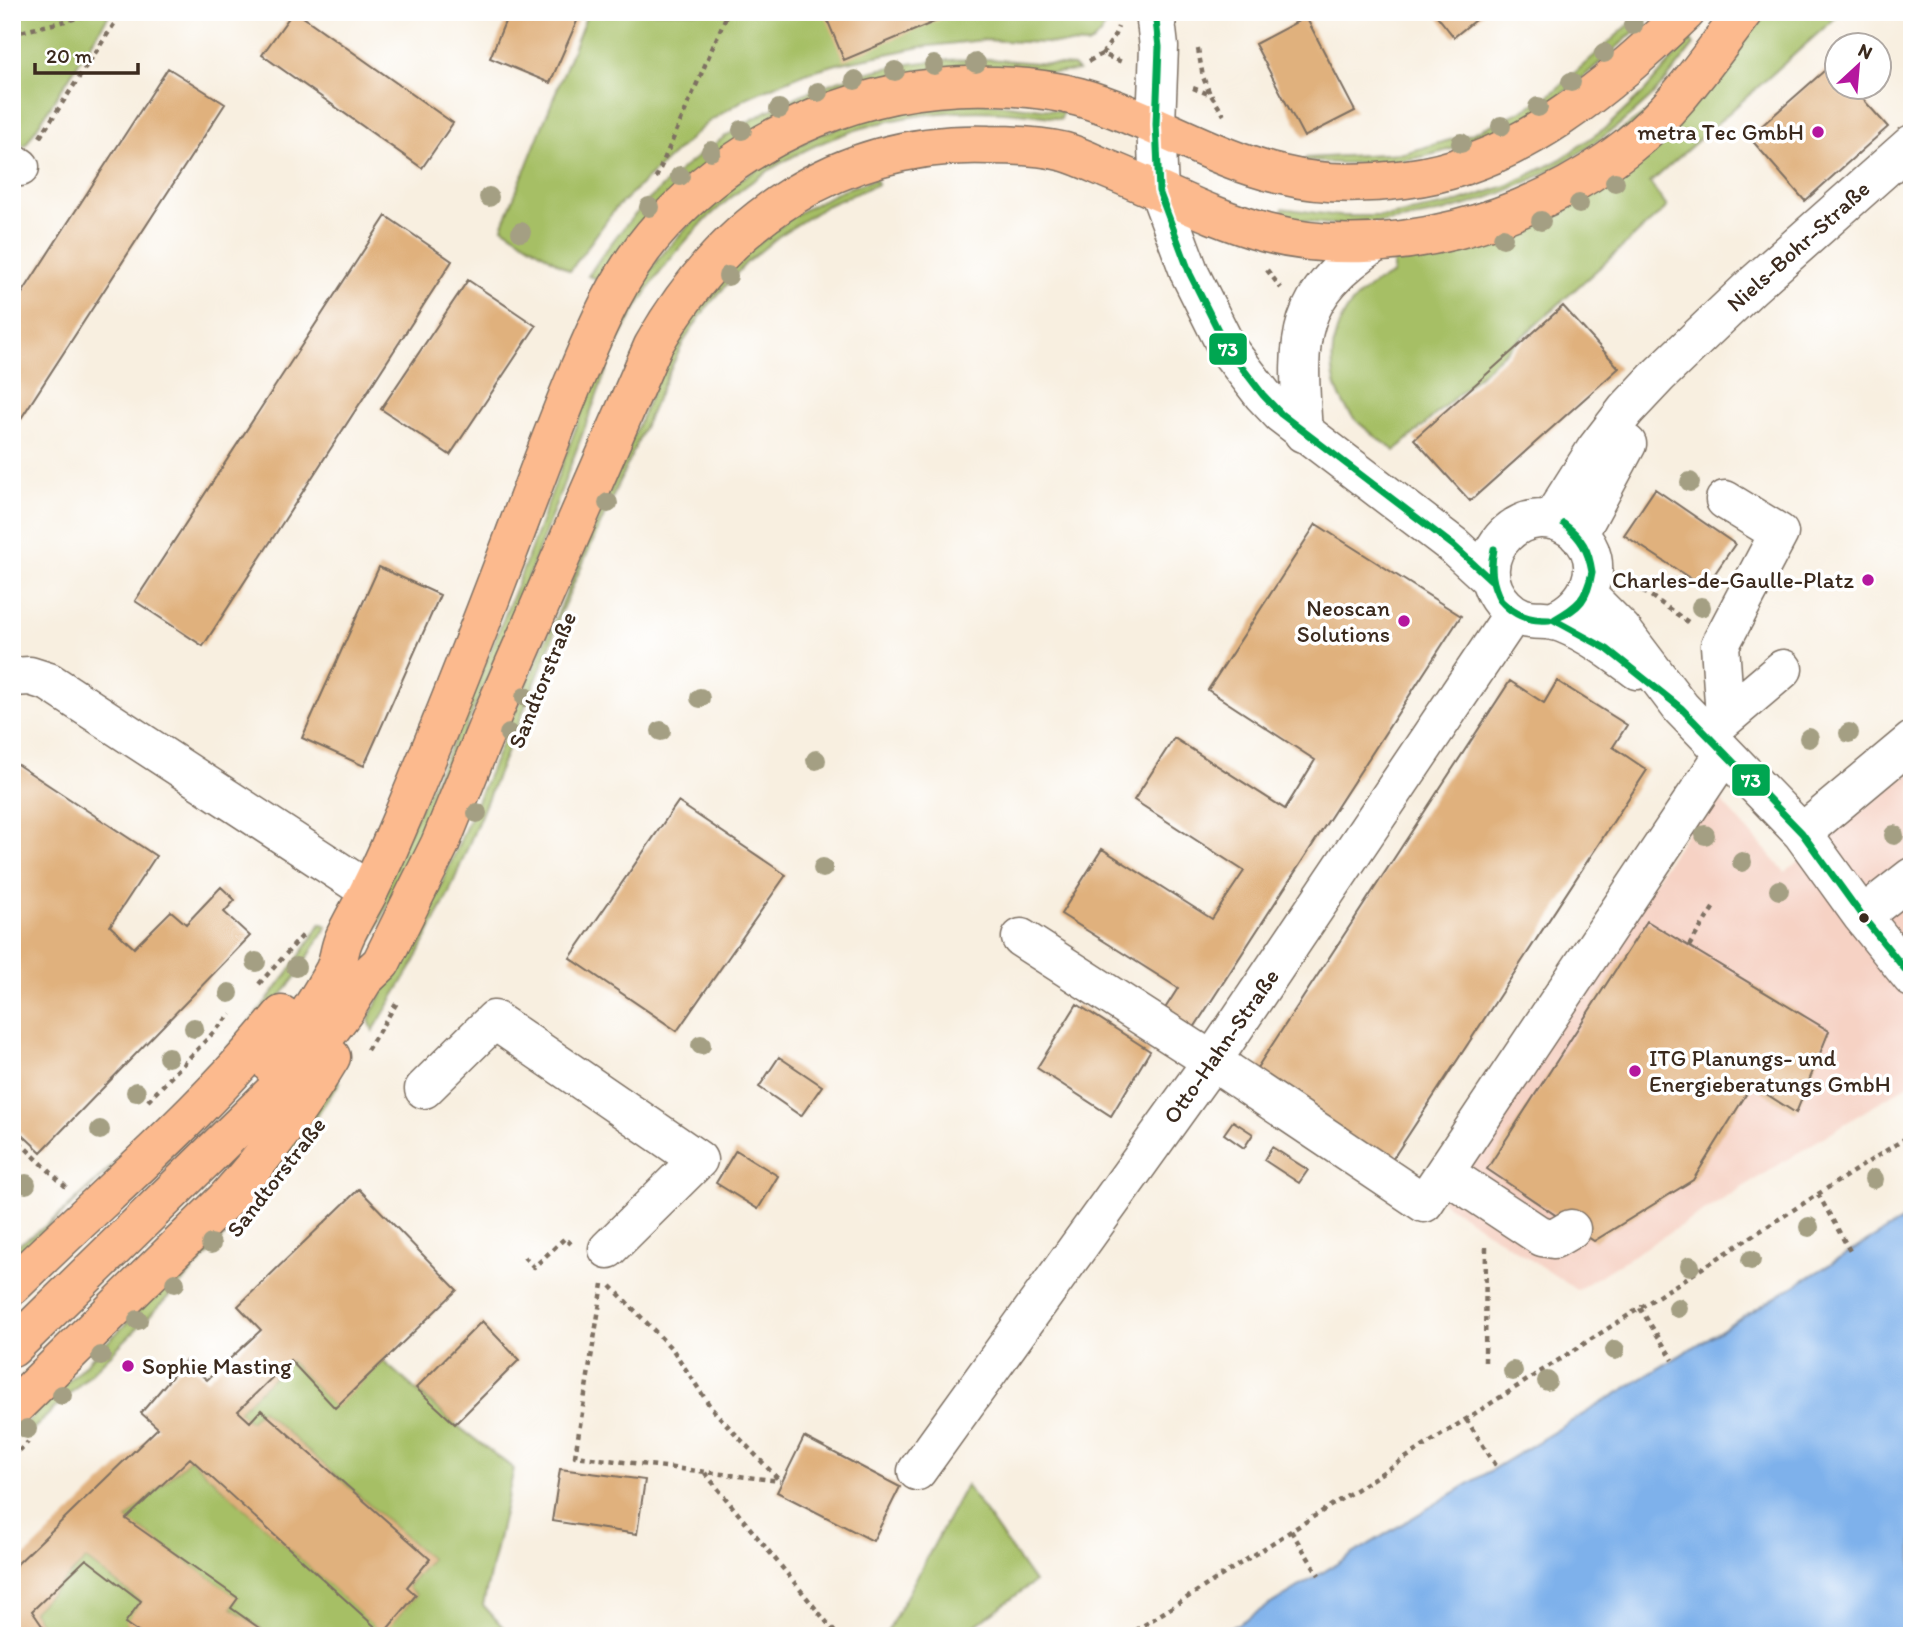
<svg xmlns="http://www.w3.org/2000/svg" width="1924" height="1648" font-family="Itim,sans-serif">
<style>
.built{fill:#f6d2c4}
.green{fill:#a6bf65;stroke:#707442;stroke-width:2}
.water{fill:#7eb1eb;stroke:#5c6e84;stroke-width:2}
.building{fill:#e0b17d}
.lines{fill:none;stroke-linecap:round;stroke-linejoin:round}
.minor-casing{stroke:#7d6f62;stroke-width:41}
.major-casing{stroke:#7d6f62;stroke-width:41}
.path{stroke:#7d6f62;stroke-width:4.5;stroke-dasharray:5 5;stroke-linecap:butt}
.minor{stroke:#fff;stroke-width:38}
.major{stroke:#fcba8e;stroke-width:38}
.bus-1-casing{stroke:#fff;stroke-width:12}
.bus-1{stroke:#00a651;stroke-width:7}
.tree{fill:#a49f83}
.poi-dot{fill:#b5179e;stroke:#fff;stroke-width:2.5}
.bus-dot{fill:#3b2a1e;stroke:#fff;stroke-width:2.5}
.labels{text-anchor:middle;stroke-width:7;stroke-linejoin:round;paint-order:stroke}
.poi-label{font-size:23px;fill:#3b2a1e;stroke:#fff;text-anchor:end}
.street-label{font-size:23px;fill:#3b2a1e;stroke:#fff}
.line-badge{stroke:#fff;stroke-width:2.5}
.badge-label{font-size:19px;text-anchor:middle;font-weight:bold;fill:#fff}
</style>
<rect width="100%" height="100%" fill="#fff"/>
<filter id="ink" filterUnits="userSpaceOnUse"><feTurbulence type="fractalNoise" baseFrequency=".0143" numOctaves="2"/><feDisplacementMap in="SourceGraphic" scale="14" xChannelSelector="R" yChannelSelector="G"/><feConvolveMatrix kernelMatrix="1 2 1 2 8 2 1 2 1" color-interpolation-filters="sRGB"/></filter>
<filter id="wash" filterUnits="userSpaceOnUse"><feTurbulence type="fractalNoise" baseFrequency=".00686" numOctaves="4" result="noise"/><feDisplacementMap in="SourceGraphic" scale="28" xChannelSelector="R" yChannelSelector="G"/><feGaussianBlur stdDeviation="1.57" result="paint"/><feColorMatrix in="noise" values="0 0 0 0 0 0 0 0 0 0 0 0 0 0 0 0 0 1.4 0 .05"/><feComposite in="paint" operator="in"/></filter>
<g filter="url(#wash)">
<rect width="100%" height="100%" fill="#f8efe0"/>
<path class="built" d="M1912,771V1082L1577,1290L1441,1201L1714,792L1785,872Z"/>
<path class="green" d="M12,12H111L25,146L12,137Z
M588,12H1106L1105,26L1101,33L1093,42L1087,45L983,40L921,47L837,64L805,73L748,97L707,123L641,184L615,209L570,271L502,227Z
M1643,12H1656C1616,47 1577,87 1532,115C1521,121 1509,125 1498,131C1431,162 1378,167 1305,161L1306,158L1404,153L1471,134L1519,112L1551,94Z
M1763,12H1842L1650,183L1667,207L1395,451C1381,440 1365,430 1353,417C1324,383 1326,329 1357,298C1367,287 1380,281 1393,274V259L1452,249L1738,48Z
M1690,39L1694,45C1679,63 1666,83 1649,99C1571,172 1473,216 1366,224C1338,227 1309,222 1281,217L1283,208L1339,216H1389L1452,204L1509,185L1561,159L1608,126L1645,91Z
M989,59L1073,66L1078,71L1052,73L987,67L927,70L868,80L805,102L600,280L588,276C658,167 775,86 903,65C932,60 960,59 989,59Z
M979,102L1063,111L1061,119C867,83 695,174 613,353L522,594L414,853L361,961L316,1019L460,728L526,562L597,371L620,320L658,259L698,215L741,179L818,135L876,115Z
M876,179L878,184L826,206L779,236L746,263L706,308L684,341L668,374L561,612L550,646L449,893L414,963L373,1031L369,1020L372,1011L406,954L442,883L654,388L683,329L737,261L796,214L842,190Z
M321,923L327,926L297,975L242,1045L12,1261V1248C52,1226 82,1194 115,1163C190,1091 267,1012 321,923Z
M330,1080L340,1082C298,1143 256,1201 207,1256C149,1319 86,1378 25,1437L18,1431L190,1260Z
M290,1360L335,1407L383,1361L455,1424L514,1469L483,1605L511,1636H258L262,1630L231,1608L237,1598L126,1519L190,1458L383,1633L416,1595L407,1587L430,1559L261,1410L250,1422L238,1411Z
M966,1485L1034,1582L961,1636H885Z
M86,1559L141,1601L126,1623L144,1636H49L32,1611Z"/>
<path class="water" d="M1912,1193V1636H1218L1906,1218L1905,1197Z"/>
<g id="blocks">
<path class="building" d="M293,12H296L453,123L422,168L262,55Z
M509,12H581L550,83L490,58Z
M824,12H958L844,60Z
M1434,12H1485L1454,37Z
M1306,17L1355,111L1304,137L1255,44Z
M1832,64L1836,70V88H1853L1888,127L1805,201L1749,137Z
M168,68L225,104L18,423L12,419V309Z
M386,216L452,261L203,646L135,601Z
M468,280L536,326L450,455L381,409Z
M1563,306L1619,368L1470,501L1414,439Z
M1655,489L1735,544L1705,588L1624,535Z
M1316,524L1461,616L1188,1037L1159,1018L1178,988L1061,914L1102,849L1212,919L1244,871L1134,800L1174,738L1285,809L1315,760L1208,690Z
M379,567L440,595L364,766L302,738Z
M1510,681L1544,703L1557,681L1627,725L1613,747L1647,770L1390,1163L1253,1074Z
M12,761L156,856L110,926L134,948L171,911L186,924L221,887L235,900L224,912L250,936L41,1152L12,1125Z
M678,802L786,875L677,1031L570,958Z
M1647,921L1829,1031L1796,1113L1752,1085L1693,1180L1594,1241L1487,1169Z
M1077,1004L1150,1051L1111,1116L1037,1068Z
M779,1057L822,1086L801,1116L759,1087Z
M1233,1121L1253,1134L1244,1148L1224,1134Z
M1272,1147L1308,1170L1299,1183L1264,1160Z
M736,1150L778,1176L758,1209L716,1183Z
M359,1189L457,1290L335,1408L290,1360L238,1411L250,1422L261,1410L430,1559L407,1587L416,1595L383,1634L190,1458L126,1519L238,1598L231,1608L262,1630L258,1636H236L231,1633L229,1636H144L125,1623L141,1601L86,1559L32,1611L49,1636H12V1569L158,1428L141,1413L185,1361L207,1380L261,1330L238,1306Z
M482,1321L519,1360L455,1424L416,1388Z
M804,1437L900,1487L873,1541L777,1492Z
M560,1469L645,1480L637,1534L552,1521Z"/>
</g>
</g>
<g filter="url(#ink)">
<use href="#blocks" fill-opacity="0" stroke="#7d6f62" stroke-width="2"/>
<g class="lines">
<defs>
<path id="minor" d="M1155,12L1159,47L1156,124L1159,191L1190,274L1227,348L1263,395L1281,414L1454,546L1491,580
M12,162L20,167
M1303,433C1297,339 1292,298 1377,242
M1551,520L1596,449L1626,410L1659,375L1751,287L1912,144
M1578,535L1627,444
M1587,595L1622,630L1681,708L1802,833L1862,916L1912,978
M1554,620C1588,607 1609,563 1578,534C1528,488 1459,558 1505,606C1525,627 1543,615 1564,624C1591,635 1614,653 1637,670
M12,677L30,676L49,682L369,891
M1725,717L1720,645L1779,533L1725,500
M1710,731L1783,669
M1802,833L1912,741
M1862,916L1912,877
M1021,938L1212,1061L1424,1203L1724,754
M424,1089L494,1020L698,1160L608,1249
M1445,1173L1542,1237L1554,1239L1571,1229
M917,1471L1212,1061L1513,614"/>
<path id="major" d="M273,1067C294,1036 316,1004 334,971C339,961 339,951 343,941C349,926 359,910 367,895C376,877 385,858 393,839C434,744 472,647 509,550C530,495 550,440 572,386C596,328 620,270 663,224C750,131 870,81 997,86C1024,87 1053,90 1079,97C1149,117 1213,159 1282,175C1322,185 1366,184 1406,179C1518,165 1607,87 1686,12
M12,1286C103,1196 202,1114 282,1015
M12,1348L276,1090L323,1039L345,1010L364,979L381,963L440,844L494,711L653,346C725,219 840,140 989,145C1014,145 1041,146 1065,152C1079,156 1093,163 1107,169C1160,190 1211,218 1266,233C1386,264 1532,222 1627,147C1674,110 1708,59 1744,12
M12,1409L225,1200C265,1156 300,1109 331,1057"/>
</defs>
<use href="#minor" class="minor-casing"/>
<use href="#major" class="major-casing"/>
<path class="path" d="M12,34L102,12
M1198,49L1203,77L1210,94
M1102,54L1113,39L1118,27
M1089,61L1102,54L1122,62
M1193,88L1211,95L1224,115
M40,137L122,12
M656,178L728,12
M1267,270L1281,288
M1633,588L1648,594L1691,624
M1689,946L1715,905
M259,984L304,934
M367,1050L398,1001
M148,1101L231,1014
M12,1135L66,1187
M1818,1194L1850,1251
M524,1257L534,1267L565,1238L573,1246
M603,1284L575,1456L780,1481
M611,1286L673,1350L712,1409L780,1481
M1640,1308L1673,1360
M1485,1362L1486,1244
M1466,1419L1497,1467
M12,1458L28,1442
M705,1473L838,1636
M1291,1531L1319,1575
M1127,1636L1912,1134"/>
<use href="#minor" class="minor"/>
<use href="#major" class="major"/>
<defs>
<path id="bus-1" d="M1155,12L1159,47L1156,124L1159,191L1190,274L1227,348L1263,395L1281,414L1454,546L1491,580
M1564,524C1582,537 1589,550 1592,572
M1564,524C1581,538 1588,550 1592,572
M1494,549C1490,569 1492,583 1501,601
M1494,549C1489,569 1491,583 1501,601
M1501,601C1516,615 1528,620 1549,620
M1501,601C1514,616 1529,622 1549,620
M1555,619C1578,606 1586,599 1592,572
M1555,619C1580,609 1588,598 1592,572
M1554,620L1607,649L1681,708L1802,833L1862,916L1912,978"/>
</defs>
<use href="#bus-1" class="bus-1-casing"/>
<use href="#bus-1" class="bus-1"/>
</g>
<g class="tree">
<circle cx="1633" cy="25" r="10"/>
<circle cx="1604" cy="53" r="10"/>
<circle cx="976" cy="63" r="10"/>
<circle cx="934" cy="65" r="10"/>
<circle cx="895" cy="71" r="10"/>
<circle cx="855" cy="80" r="10"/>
<circle cx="1571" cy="82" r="10"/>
<circle cx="818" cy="92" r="10"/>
<circle cx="1538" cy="107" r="10"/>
<circle cx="779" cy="109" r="10"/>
<circle cx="1501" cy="126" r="10"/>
<circle cx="742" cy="130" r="10"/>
<circle cx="1461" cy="143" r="10"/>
<circle cx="711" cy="151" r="10"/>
<circle cx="680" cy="176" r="10"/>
<circle cx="1615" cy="182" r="10"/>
<circle cx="489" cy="197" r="10"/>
<circle cx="1579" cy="204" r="10"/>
<circle cx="649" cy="207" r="10"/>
<circle cx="1541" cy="221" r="10"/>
<circle cx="521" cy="232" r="10"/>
<circle cx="1503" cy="238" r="10"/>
<circle cx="728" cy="276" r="10"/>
<circle cx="1690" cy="482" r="10"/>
<circle cx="608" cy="503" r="10"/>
<circle cx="1701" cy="607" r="10"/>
<circle cx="525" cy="697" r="10"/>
<circle cx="700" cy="698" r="10"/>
<circle cx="661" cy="731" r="10"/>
<circle cx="1849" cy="733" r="10"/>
<circle cx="509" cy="734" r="10"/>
<circle cx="1809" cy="738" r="10"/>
<circle cx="816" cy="760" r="10"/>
<circle cx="477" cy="813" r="10"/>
<circle cx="1705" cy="835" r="10"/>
<circle cx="1894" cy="835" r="10"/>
<circle cx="1742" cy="862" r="10"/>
<circle cx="823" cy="868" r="10"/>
<circle cx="1779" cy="890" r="10"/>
<circle cx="256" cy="962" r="10"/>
<circle cx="296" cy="967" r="10"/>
<circle cx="229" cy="993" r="10"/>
<circle cx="194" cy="1028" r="10"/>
<circle cx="701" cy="1045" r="10"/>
<circle cx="168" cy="1057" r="10"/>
<circle cx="136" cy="1092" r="10"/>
<circle cx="100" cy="1130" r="10"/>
<circle cx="1874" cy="1179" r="10"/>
<circle cx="26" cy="1184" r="10"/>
<circle cx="1809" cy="1227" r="10"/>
<circle cx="211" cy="1244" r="10"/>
<circle cx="1751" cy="1260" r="10"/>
<circle cx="1690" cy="1266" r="10"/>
<circle cx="175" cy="1283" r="10"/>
<circle cx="1678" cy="1308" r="10"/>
<circle cx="138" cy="1320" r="10"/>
<circle cx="1615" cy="1350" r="10"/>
<circle cx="101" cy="1356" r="10"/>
<circle cx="1513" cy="1371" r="10"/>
<circle cx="1547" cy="1381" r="10"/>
<circle cx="62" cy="1395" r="10"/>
<circle cx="27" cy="1429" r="10"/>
</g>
</g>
<g class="poi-dot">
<circle cx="1818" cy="132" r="7"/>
<circle cx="1868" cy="580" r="7"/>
<circle cx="1404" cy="621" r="7"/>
<circle cx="1635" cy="1071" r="7"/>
<circle cx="128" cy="1366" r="7"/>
</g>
<circle class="bus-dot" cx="1864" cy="918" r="6"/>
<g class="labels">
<g class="poi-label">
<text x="1804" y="140">metra Tec GmbH</text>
<text x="1854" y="588">Charles-de-Gaulle-Platz</text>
<text x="1390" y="616">Neoscan<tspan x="1390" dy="26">Solutions</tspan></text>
<text x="1649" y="1066" text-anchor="start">ITG Planungs- und<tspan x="1649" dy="26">Energieberatungs GmbH</tspan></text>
<text x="142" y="1374" text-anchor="start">Sophie Masting</text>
</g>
<g class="street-label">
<text transform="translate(1798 246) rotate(-42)" y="8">Niels-Bohr-Straße</text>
<text transform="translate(542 680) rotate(-68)" y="8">Sandtorstraße</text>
<text transform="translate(1221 1046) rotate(-55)" y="8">Otto-Hahn-Straße</text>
<text transform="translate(276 1177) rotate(-52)" y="8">Sandtorstraße</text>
</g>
</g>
<g class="line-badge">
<rect x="1208" y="332" width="40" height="34" rx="7" fill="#00a651"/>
<rect x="1731" y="763" width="40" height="34" rx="7" fill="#00a651"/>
</g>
<g class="badge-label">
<text x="1228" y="356">73</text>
<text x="1751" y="787">73</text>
</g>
<rect width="1924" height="1648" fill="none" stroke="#fff" stroke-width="42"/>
<g transform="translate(1858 66) rotate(26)"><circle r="33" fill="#ffffff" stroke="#b1aaa5" stroke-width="2"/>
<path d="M0-5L12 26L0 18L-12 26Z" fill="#b5179e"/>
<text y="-10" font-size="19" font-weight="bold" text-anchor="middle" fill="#3b2a1e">N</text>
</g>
<path d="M35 63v10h103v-10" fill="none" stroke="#3b2a1e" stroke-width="3.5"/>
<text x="46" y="63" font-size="21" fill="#3b2a1e" stroke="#ffffff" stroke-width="5" paint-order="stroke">20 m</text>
</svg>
